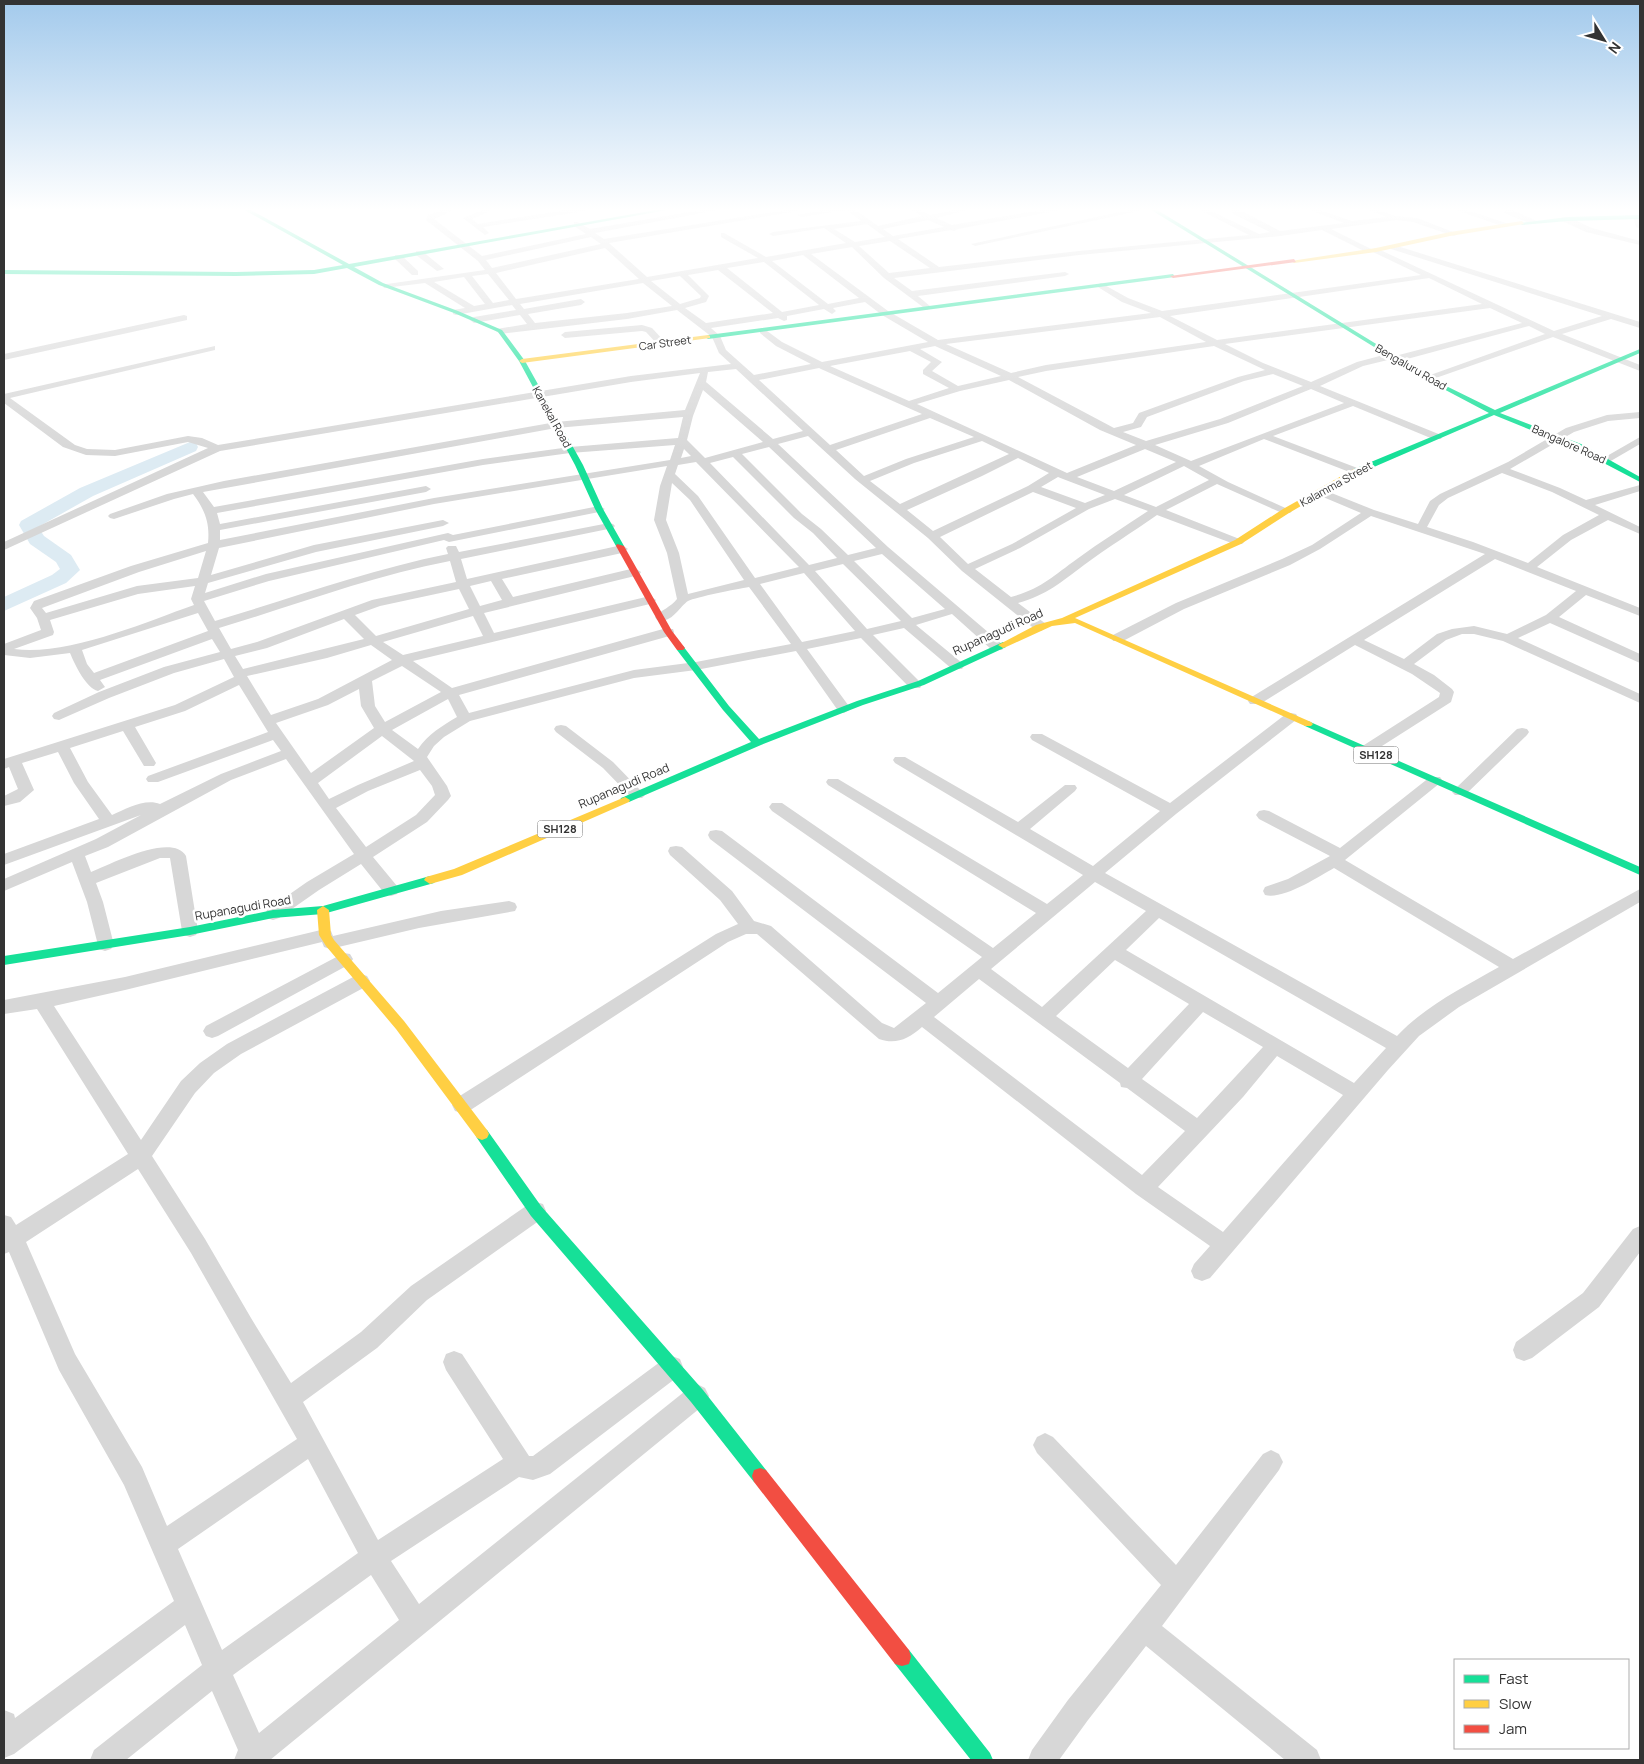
<svg xmlns="http://www.w3.org/2000/svg" width="1644" height="1764" font-family="Manrope,sans-serif">
<style>
.lines{fill:none;stroke-linecap:round;stroke-linejoin:round}
.river{fill:#ddebf3;fill-rule:evenodd}
.street{fill:#d7d7d7;fill-rule:evenodd}
.fast{fill:#16e098;fill-rule:evenodd}
.slow{fill:#ffcf43;fill-rule:evenodd}
.jam{fill:#f24e42;fill-rule:evenodd}
.labels{text-anchor:middle;stroke-width:5;stroke-linejoin:round;paint-order:stroke}
.far-street-label{font-size:11px;fill:#333;stroke:#fff}
.shield{fill:#fff;stroke:#707070;stroke-width:1}
.shield-label{font-size:11px;font-weight:bold;fill:#333}
.street-label{font-size:12px;fill:#333;stroke:#fff}
</style>
<rect width="100%" height="100%" fill="#fff"/>
<g class="lines">
<path class="river" d="M190,442L196,443L198,447L196,451L93,496L38,527L44,536L71,555L80,570L66,583L4,611V597L52,575L60,569L56,562L30,544L19,525L21,521L80,488Z"/>
<path class="street" d="M448,208H458L434,219L482,256L586,234L574,226V222H577L590,229L713,208H729L595,233L604,239L798,208H815L609,243L647,277L758,258L721,237V233H724L766,257L846,243L824,228L773,236L769,234L773,232L861,221L847,210L801,217L797,215L832,208H853L878,226L922,216L907,208H916L930,215L962,208H976L936,218L952,225L1054,208H1071L958,229L954,231L951,230L898,239L939,267L1079,251L1249,235L1196,208H1205L1259,234L1270,232L1233,214L1229,208H1236L1280,231L1344,223L1304,208H1315L1352,221L1387,217L1362,208H1373L1395,216L1417,218L1458,234L1454,236L1413,222L1396,220L1331,229L1371,249L1372,251L1368,253L1322,230L1280,236L1079,255L894,278L912,291L1065,272L1069,274L1065,276L918,296L931,307L927,310L884,278L852,247L811,254L888,311L938,340L1151,313L1122,302L1098,287L1097,285L1101,283L1128,298L1162,311L1421,275L1373,252L1372,250L1376,248L1554,331L1602,316L1391,249V245H1394L1640,322V328L1611,319L1562,334L1640,365V371L1553,337L1430,380H1424L1422,378L1545,334L1529,326L1396,362L1392,359L1363,366L1320,386L1441,435L1442,437L1441,439H1433L1353,406L1273,436L1360,469L1361,471L1360,473H1352L1264,439L1199,466L1228,482L1292,511L1290,513H1282L1217,484L1166,510L1242,540L1244,542L1242,544H1234L1157,515C1133,532 1108,547 1084,565C1061,582 1047,595 1018,603L1046,624L1047,627L1041,631L1036,630L962,571L928,538L855,479L808,436L778,444L888,547L1002,644L1004,647L1002,650H992L952,614L916,625L962,663L964,666L962,669H952L904,628L873,635L920,682L922,685L920,688H910L861,638L807,649L851,709L844,713L839,712L796,651L696,670L634,678L470,721L444,737L434,746L427,757L447,786L451,796L448,800L427,822L373,857L397,886L399,890L397,894L391,896L385,894L361,864L319,890L279,918L273,920L267,918L265,914L267,910L307,882L354,854L286,759L231,780L108,847L85,856L91,872C111,864 172,832 186,856L198,931L196,935L190,937L184,935L182,931L170,858H160L96,883L103,902L114,945L111,949L105,951L99,949L87,902L72,862L4,891V879L96,839L141,815L4,865V854L99,819L74,783L58,752L22,763L34,790L20,802L4,806V796L18,789L9,767L4,769V759L175,705L234,677L224,659L174,673L109,698L59,720L54,719L52,716L54,713L99,692L164,667L220,652L212,639L100,680L105,687L98,691C86,688 75,665 70,653L30,658L4,655V644L41,630L37,618L30,608L34,601L131,566L208,543C210,523 205,510 193,494L174,499L114,519L110,518L108,516L110,514L167,494L224,481L556,422L685,410L700,373L631,382L220,451L4,550V542L208,448L188,442L115,456L86,455L63,447L4,403V394L215,346V350L10,398L75,445L87,449L115,450L188,436L202,438L218,445L631,376L731,364L719,353L712,337L677,310L627,319L500,334L496,331L497,329L527,324L520,315L474,323L470,320L474,317L516,310L512,305L456,315L453,314V310L465,308L425,283L384,288L383,286L387,284L485,270L478,261L426,220L428,215ZM928,220L944,227L893,236L883,229ZM867,224L885,237L855,242L834,229ZM591,237L601,244L492,268L486,260ZM890,241L930,268L889,273L859,246ZM605,248L639,279L516,299L496,273ZM803,255L859,298L828,304L772,261ZM764,262L819,305L782,312L727,268ZM718,270L773,313L706,323L685,308L706,302L709,296L688,275ZM488,274L509,300L493,303L472,276ZM680,276L701,296L700,298L680,304L651,281ZM464,277L485,304L474,306L434,282ZM1429,278L1482,304L1217,340L1170,316ZM643,283L672,306L627,313L535,323L528,314L581,305L585,302L581,299L524,309L520,304ZM865,302L882,315L928,342L822,362L782,342L763,328L760,329V333L776,346L811,364L754,375L726,350L720,336L711,328L778,318L784,321L787,320V316L824,309L832,314L836,311L833,308ZM1490,308L1522,323L1395,356L1391,353L1357,362L1311,382L1263,363L1225,344ZM1160,317L1206,342L1046,365L1011,373L946,344ZM935,346L1001,376L958,386L932,371L942,362L920,349ZM1214,346L1265,370L1238,377L1139,413L1133,423L1114,428L1018,377L1046,371ZM910,351L931,362L923,370V374L949,388L909,401L830,366ZM819,368L821,369L922,414L830,445L759,380ZM736,369L803,431L773,439L706,382L708,372ZM1273,374L1303,386L1220,419L1146,441L1123,432L1141,427L1147,417L1244,381ZM1009,380L1100,430L1136,445L1067,473L917,404L960,391ZM1311,389L1344,403L1191,461L1155,445L1228,423ZM703,390L763,442L705,458L687,440L693,416ZM683,417L678,438L570,447L483,459L214,507L203,492L556,428ZM930,418L974,437L906,459L864,476L836,450ZM982,441L1009,454L900,504L870,481L914,463ZM675,445L670,460L434,498L220,540V530L426,492L431,489L426,486L220,524L217,513L483,465L570,453ZM769,447L876,548L848,555L821,529L802,514L742,454ZM684,449L691,456L681,458ZM1145,449L1176,462L1114,491L1077,477ZM733,457L794,518L813,533L837,558L809,565L710,463ZM1018,458L1049,473L1028,486L933,531L907,510L982,476ZM696,462L792,560L799,567L755,578L698,496L675,474L678,465ZM667,466L660,486L654,520L667,553L677,599C671,607 661,610 655,617L657,620C672,624 679,607 688,601C696,597 737,589 749,587L791,644L696,662L634,670L469,713L459,695L673,635L674,632L673,629H663L452,688L413,661L654,603L656,600L650,596L494,633L484,613L639,575L641,572L635,568L513,597L502,579L622,553L628,549L622,545L467,579L461,559L613,528L615,526L613,524L609,523L459,552L456,546H448L446,548L448,554C368,570 293,598 215,621L204,601L269,581L444,540L449,542L599,512L605,509L599,506L453,535L448,533L266,574L205,593L208,583L316,552L443,526L449,523L443,520L314,545L211,575L219,548L434,504ZM1184,466L1209,480L1156,507L1124,495ZM1058,477L1063,479L1105,495L1085,503L1041,487ZM672,483L690,500L744,580L688,594L679,553L666,520ZM1033,492L1076,508L1012,544L968,564L940,537ZM1115,499L1148,511C1124,527 1100,542 1077,559C1053,576 1041,589 1011,597L975,569L1020,548L1089,509ZM206,551L198,578L137,586L46,613L42,608L139,572ZM882,554L945,609L912,618L854,561ZM450,561L456,582L372,600L257,642L231,649L219,628C296,605 371,576 450,561ZM843,564L901,621L867,629L815,571ZM804,573L855,631L802,642L760,584ZM491,581L502,600L480,606L470,586ZM195,586L191,599L194,605C143,623 68,656 14,649L53,635L54,632L50,620L138,594ZM459,589L469,609L376,636L355,615L380,606ZM198,613L208,631L94,673L87,664L82,650ZM473,616L483,636L403,655L383,642ZM344,619L364,639L243,669L235,656L267,648ZM371,645L392,660L318,699L271,715L247,676L327,658ZM402,666L441,692L385,722L375,706L372,681ZM239,685L268,732L148,776L146,779L148,782H158L273,740L281,751L221,774L160,804C145,798 126,809 112,815L88,782L70,748L123,731L144,766H154L156,763L135,727L185,711ZM359,689L361,706L374,728L311,773L276,723L328,705ZM448,699L457,717C442,726 428,734 418,749L392,730ZM382,736L414,761L358,785L329,799L318,783ZM420,770L432,786L435,795L416,815L366,847L336,808L368,791Z
M487,208H497L472,219L478,224L577,208L589,209L585,211L483,227L489,233L485,235L463,218Z
M1139,208H1153L975,246L971,244Z
M1450,208H1461L1512,225L1505,227Z
M1506,208H1513L1512,210L1539,222L1532,224L1504,213Z
M1601,208H1608L1605,210Z
M1633,215L1640,217V229L1636,227Z
M1562,217H1568L1592,228L1640,241V245L1586,232L1562,221Z
M416,251H422L444,269L437,271L416,255Z
M395,255H401L418,271V275H412L395,259Z
M184,315L187,316V320L4,360V354Z
M642,325L652,328L665,342V346H659L646,332L642,331L565,338L561,335L565,332Z
M1640,412V418L1608,421L1574,432L1510,469L1560,488L1586,500L1640,485V491L1595,505L1640,527V534L1608,520L1571,540L1537,567L1640,608V616L1586,595L1559,617L1640,654V663L1550,623L1518,638L1640,694V703L1503,641L1474,634H1462L1446,640L1414,664L1434,675L1452,689L1454,692L1451,702L1371,753H1361L1359,750L1361,747L1439,697L1440,693L1412,674L1355,645L1260,704H1250L1248,701L1250,698L1485,554L1371,516L1320,549L1290,565L1184,609L1123,641H1113L1112,638L1113,635L1176,603L1282,559L1312,545L1361,513L1316,494L1314,492L1316,490H1324L1374,510L1418,524L1430,501L1440,494L1508,462L1566,428L1607,415ZM1502,473L1552,492L1599,515L1563,535L1528,563L1473,542L1427,527L1439,505L1448,498ZM1495,559L1576,591L1546,615L1507,634L1474,626L1452,629L1437,634L1404,659L1364,640Z
M1640,437V444L1609,462H1601L1600,460Z
M1291,713L1296,714L1298,717L1296,720L1176,814L1105,873L1397,1036C1425,1006 1464,987 1499,967L1334,868C1318,877 1283,900 1265,895L1263,891L1265,887L1288,879L1330,856L1259,819L1256,815L1259,811L1264,810L1269,811L1340,848L1430,777H1440L1442,780L1440,783L1345,860L1513,959L1640,889V902L1459,1007L1419,1036L1388,1070L1210,1278L1202,1281L1194,1278L1191,1271L1194,1264L1210,1246L1136,1194L922,1027C908,1039 896,1045 879,1039L757,934H746L728,942L469,1111L462,1113L455,1111L452,1105L455,1099L716,934L738,924L720,900L670,855L668,851L670,847L676,846L682,847L732,891L754,921L771,926L882,1023L894,1028L926,1003L710,839L708,835L710,831L716,830L722,831L938,993L982,957L772,811L769,807L772,803H782L993,948L1036,913L828,785L826,782L828,779H838L1047,904L1083,875L895,763L893,760L895,757H905L1018,822L1065,785H1075L1077,788L1075,791L1030,829L1093,866L1160,811L1032,740L1030,737L1032,734H1042L1170,803L1286,714ZM1095,882L1146,911L1042,1007L991,969ZM1159,918L1386,1048L1354,1083L1126,950ZM1115,960L1189,1004L1128,1068L1056,1016ZM979,979L1120,1083L1121,1087L1127,1088L1185,1131L1142,1175L934,1017ZM1203,1012L1263,1047L1197,1118L1142,1079ZM1277,1056L1343,1095L1223,1232L1158,1187L1243,1097Z
M561,725L566,726L613,762L642,792L645,795L642,798H632L603,768L556,732L554,729L556,726Z
M1522,728L1527,729L1529,732L1527,735L1465,795H1455L1452,792L1455,789L1517,729Z
M509,901L515,903L517,907L515,911L419,928L330,949L324,947L322,942L125,990L54,1006L141,1140L181,1081L200,1063L227,1044L355,976L361,974L367,976L370,981L367,986L241,1054L214,1073L195,1093L152,1156L205,1239L251,1318L291,1383L361,1332L411,1286L529,1204L536,1202L543,1204L546,1211L543,1218L427,1300L377,1348L303,1402L378,1540L503,1459L446,1370L443,1362L446,1354L454,1351L462,1354L529,1456H533L664,1359L672,1356L680,1359L683,1367L680,1375L550,1474L533,1480L519,1477L391,1561L419,1604L689,1388L697,1384L705,1388L709,1396L705,1404L270,1760H234L238,1750L212,1691L126,1760H90L94,1750L202,1665L185,1625L14,1754L4,1758V1710L14,1714L15,1718L174,1601L124,1485L59,1370L9,1252L4,1254V1215L11,1217L16,1225L128,1154L37,1009L4,1014V1000L125,977L325,929L331,931L333,936L441,911ZM138,1169L191,1253L297,1439L167,1526L142,1467L75,1354L26,1242ZM308,1459L358,1553L222,1650L178,1549ZM371,1575L399,1620L259,1733L233,1675Z
M344,953L350,954L353,959L350,964L218,1036L212,1038L206,1036L203,1031L206,1026Z
M1640,1226V1252L1599,1307L1532,1358L1524,1361L1516,1358L1513,1350L1516,1342L1583,1293L1633,1229Z
M1045,1433L1053,1437L1176,1565L1263,1454L1271,1450L1279,1454L1283,1462L1279,1470L1162,1626L1317,1750L1321,1760H1285L1146,1646L1088,1720L1059,1760H1028L1032,1750L1068,1700L1161,1585L1037,1453L1033,1445L1037,1437Z"/>
<path class="fast" d="M241,208H247L349,264L667,208H678L354,267L383,283L458,311L502,330L525,361L583,465L603,509L624,546L623,548L616,546L595,509L575,465L519,361L498,332L454,313L379,285L347,268L314,274L236,276L4,274V270L236,272L314,270L343,265Z
M1148,208H1154L1440,383L1495,410L1640,349V353L1500,413L1581,444L1640,477V482L1575,448L1494,415L1360,473H1354V469L1489,413L1436,385Z
M1640,215V219L1568,221L1522,225L1519,223L1568,217Z
M1173,274L1175,277L708,339L705,337L708,335Z
M1003,642L1006,643V647L924,685L863,705L761,745L629,802H621L620,800L621,798L751,742L723,710L677,650V646H683L729,706L759,739L857,701L918,681Z
M1308,721L1640,867V875L1305,726L1303,724Z
M430,876L434,877L436,880L434,883L323,914L273,918L190,935L4,965V956L190,927L273,910L323,906Z
M482,1128L487,1130L541,1206L703,1390L766,1470L768,1476L766,1482L760,1484L754,1482L691,1402L531,1216L477,1138L475,1134L477,1130Z
M902,1648L909,1650L990,1753L993,1760H971L895,1664L893,1657L895,1650Z"/>
<path class="slow" d="M1522,221L1524,224L1450,236L1376,252L1294,263L1291,261L1376,248L1450,232Z
M708,335L710,336V338L522,363L519,361L522,359Z
M1354,469L1361,471L1289,513L1241,544L1075,618L1311,722L1313,724L1311,726H1305L1075,623L1052,626L1006,647L1003,648L998,645L1036,625L1062,618L1235,540L1283,509Z
M625,797L630,800L629,802L462,875L430,884L424,880L426,877L454,869Z
M323,906L329,910L331,935L334,940L404,1021L487,1130L489,1134L487,1138L482,1140L477,1138L396,1029L326,946L319,935L317,910Z"/>
<path class="jam" d="M1294,259L1296,262L1173,278L1170,276Z
M617,544L624,546L672,631L685,648L683,650H677L664,632L616,546Z
M760,1468L766,1470L909,1650L911,1657L909,1664L902,1666L895,1664L754,1482L752,1476L754,1470Z"/>
</g>
<linearGradient id="sky" x2="0" y2="1"><stop stop-color="#a3caec"/><stop offset="0.46" stop-color="#fff"/><stop offset="1" stop-color="#fff" stop-opacity="0"/></linearGradient>
<rect width="1644" height="455" fill="url(#sky)"/>
<g class="labels">
<g class="far-street-label">
<text transform="translate(665 343) rotate(-8)" y="4">Car Street</text>
<text transform="translate(1411 367) rotate(30)" y="4">Bengaluru Road</text>
<text transform="translate(552 417) rotate(61)" y="4">Kanekal Road</text>
<text transform="translate(1569 444) rotate(24)" y="4">Bangalore Road</text>
<text transform="translate(1336 484) rotate(-29)" y="4">Kalamma Street</text>
</g>
<g class="shield">
<rect x="1353.5" y="746.5" width="45" height="17" rx="4"/>
<rect x="537.5" y="820.5" width="45" height="17" rx="4"/>
</g>
<g class="shield-label">
<text x="1376" y="759">SH128</text>
<text x="560" y="833">SH128</text>
</g>
<g class="street-label">
<text transform="translate(998 632) rotate(-24)" y="4">Rupanagudi Road</text>
<text transform="translate(624 786) rotate(-23)" y="4">Rupanagudi Road</text>
<text transform="translate(243 908) rotate(-10)" y="4">Rupanagudi Road</text>
</g>
</g>
<rect width="1644" height="1764" fill="none" stroke="#333333" stroke-width="10"/>
<rect x="1454" y="1659" width="175" height="90" fill="#ffffff" stroke="#adadad"/>
<rect x="1464" y="1675" width="25" height="8" fill="#16e098" stroke="#adadad"/>
<text x="1499" y="1684" font-size="15" fill="#333333">Fast</text>
<rect x="1464" y="1700" width="25" height="8" fill="#ffcf43" stroke="#adadad"/>
<text x="1499" y="1709" font-size="15" fill="#333333">Slow</text>
<rect x="1464" y="1725" width="25" height="8" fill="#f24e42" stroke="#adadad"/>
<text x="1499" y="1734" font-size="15" fill="#333333">Jam</text>
<g transform="translate(1604 40) rotate(127)" stroke="#ffffff" stroke-width="4" paint-order="stroke">
<path d="M0-4L9 19L0 12L-9 19Z" fill="#333333"/>
<text y="-8" font-size="14" font-weight="bold" text-anchor="middle" fill="#333333">N</text>
</g>
</svg>
